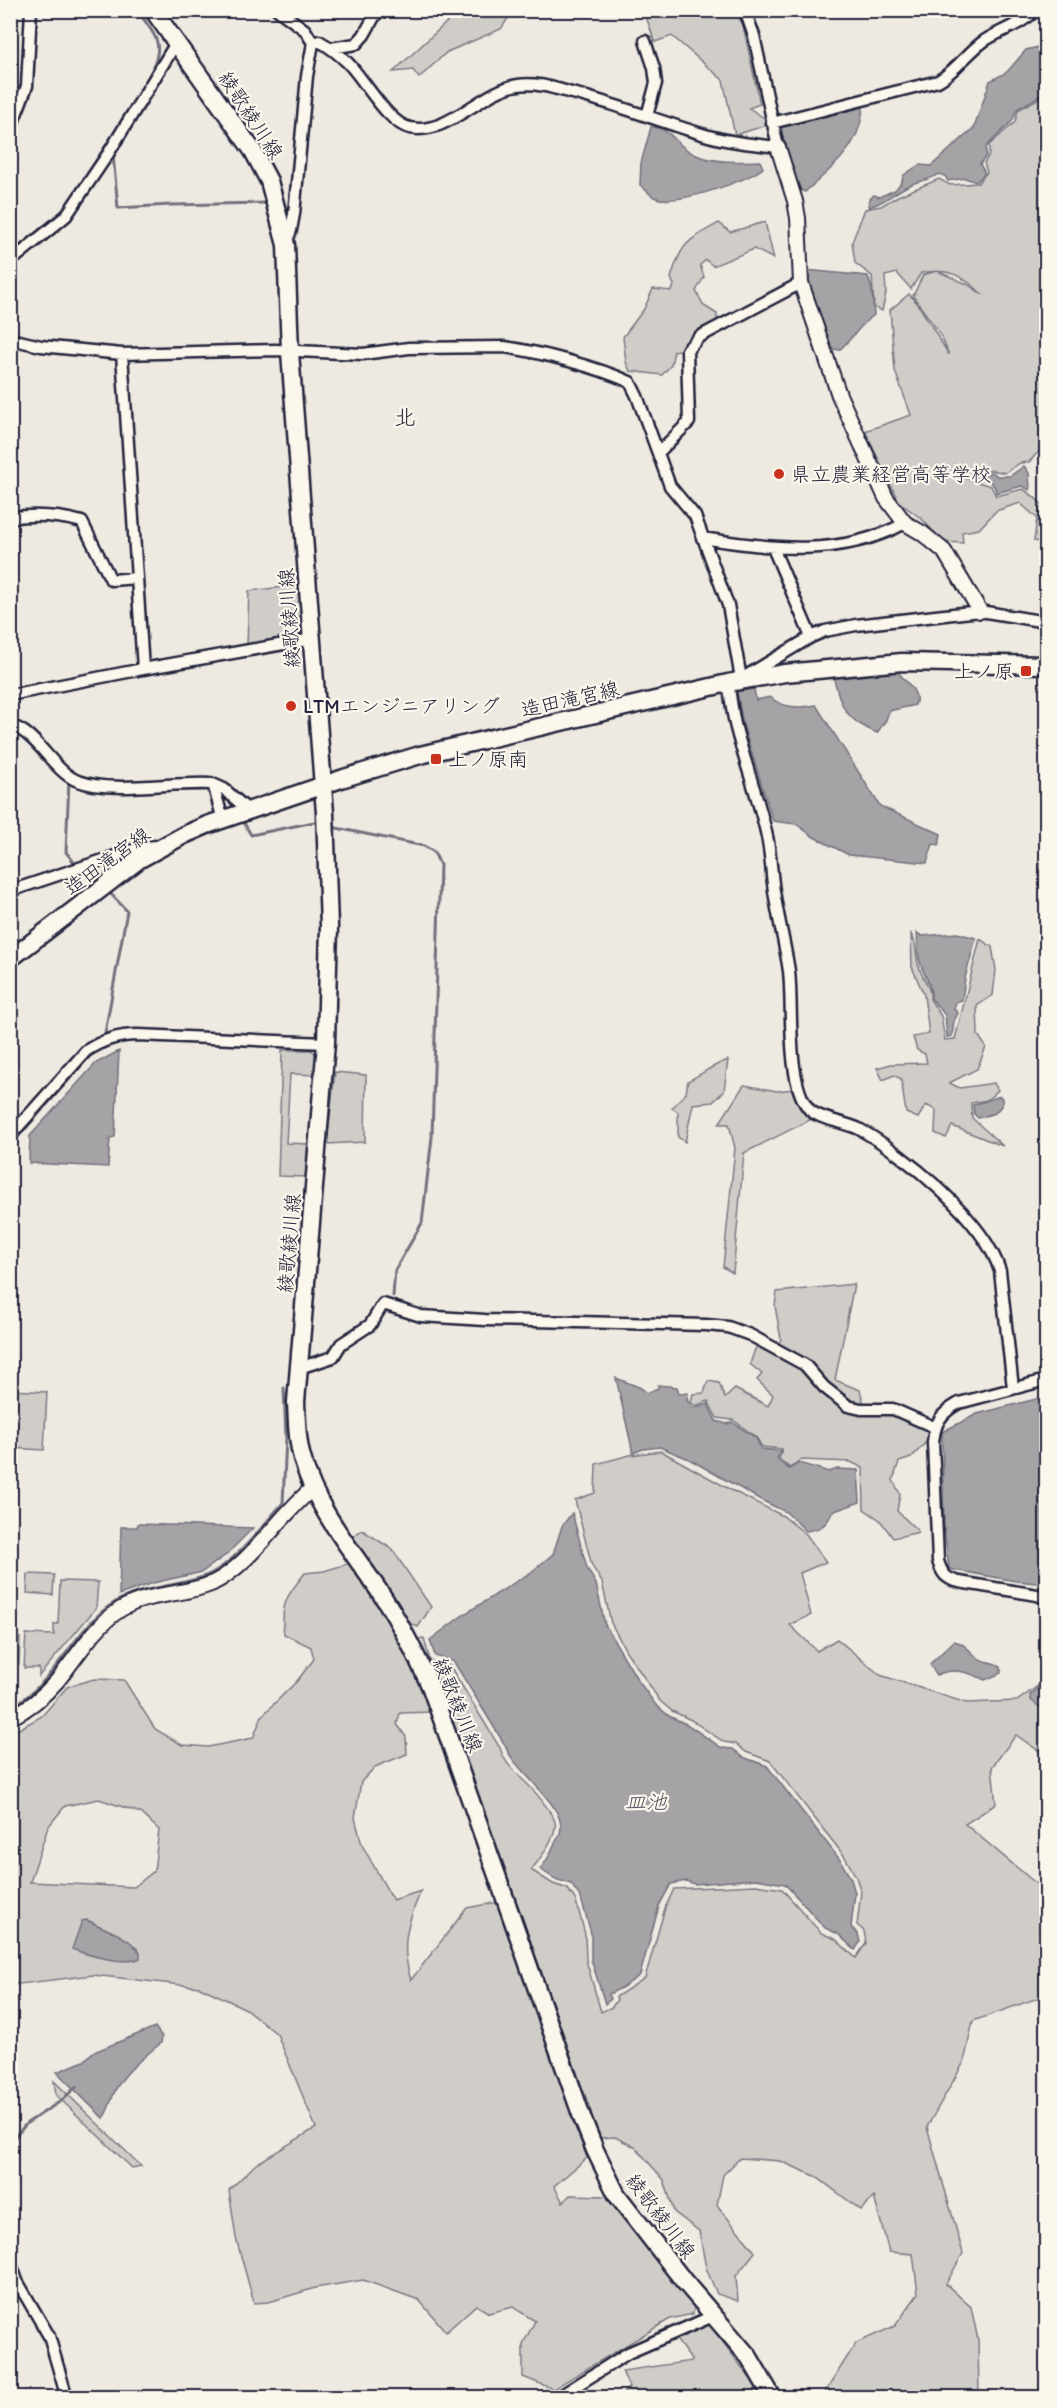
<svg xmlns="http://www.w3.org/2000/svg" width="1057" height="2408" font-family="Itim,'Klee One',sans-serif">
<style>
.green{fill:#d0cdc9;stroke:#797882;stroke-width:1.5;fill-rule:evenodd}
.water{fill:#a6a3a7;stroke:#716f7c;stroke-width:1.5}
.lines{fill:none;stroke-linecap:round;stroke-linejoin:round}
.stream{stroke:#716f7c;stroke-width:3}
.minor-casing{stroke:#22223b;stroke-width:15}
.tertiary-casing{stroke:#22223b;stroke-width:18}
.secondary-casing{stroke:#22223b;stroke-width:21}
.minor{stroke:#fbf7ec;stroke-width:10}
.tertiary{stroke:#fbf7ec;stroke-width:14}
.secondary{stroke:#fbf7ec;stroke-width:16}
.poi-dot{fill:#c8321e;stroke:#fbf7ec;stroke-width:2}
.labels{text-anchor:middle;stroke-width:4.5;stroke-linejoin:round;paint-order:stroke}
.street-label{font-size:20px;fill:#22223b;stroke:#fbf7ec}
.poi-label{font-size:20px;fill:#22223b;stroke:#fbf7ec;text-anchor:start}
.water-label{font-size:21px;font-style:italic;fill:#575666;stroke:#fbf7ec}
.quarter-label{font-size:22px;fill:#22223b;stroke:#fbf7ec}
</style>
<rect width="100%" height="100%" fill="#eeeae2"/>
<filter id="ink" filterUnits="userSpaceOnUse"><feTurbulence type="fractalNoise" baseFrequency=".0167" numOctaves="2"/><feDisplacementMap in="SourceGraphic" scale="12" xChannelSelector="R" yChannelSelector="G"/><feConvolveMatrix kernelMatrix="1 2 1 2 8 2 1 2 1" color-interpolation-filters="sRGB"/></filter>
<g filter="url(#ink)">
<path class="green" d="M460,10L513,11L501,29L447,52L419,78L413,70L393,72Z
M644,11H735L743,25L760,104L749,108L764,118L767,125L735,135L723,80L672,36L655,42Z
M1041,97L1046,99V444L1029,462L1020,463L1005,473L992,470L963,478L991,486L996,496L1023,489C1051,507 1046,512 1046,543L1034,541L1037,518L1020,503L996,511L979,529L962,532L963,543L943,542L922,519L899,502L865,431L911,415L895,371L890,310L909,294L918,304L949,355L941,335L913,296L923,275L937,271L967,284L983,295C964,276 948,267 921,273L911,289L897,273L885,276L886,293L882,311L874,307L872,276L855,263L852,242L865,209L881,206L898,196L939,179L950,185L978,183L987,172L984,163L989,155V145L1015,122L1018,110Z
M765,222L774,259L754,249L713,266L706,260L700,265L704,277L696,291L704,306L717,314V323L696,331L683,349L674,351L671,365L662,375L630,371L626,362L623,337L644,309L653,289L672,291L674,285L671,278C681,243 688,240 719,223L730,232Z
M300,585L303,636L247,645L249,591Z
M911,934C918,944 915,956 919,967C922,978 932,988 930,999L941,1016L945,1040L955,1039L980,939L992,947L996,970L993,995L977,1006L978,1035L986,1047L977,1069L949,1083L960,1088L994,1083L998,1090L987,1100L971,1103L972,1118L1003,1146L952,1126L946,1138L935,1133L936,1110L926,1105L918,1118L906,1113L901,1079L894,1075L883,1080L877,1068L891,1064L927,1063L925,1054L917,1050L913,1037L929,1034L924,995L912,967Z
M282,1050H311L318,1055L317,1075L290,1074L286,1143L309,1144L306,1177L278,1176Z
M728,1060L724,1091L713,1102L693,1104L685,1142L678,1137V1112L672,1108L686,1093L688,1081C702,1074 713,1065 728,1060Z
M335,1072L366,1075L365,1142L327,1144Z
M744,1085L777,1091L793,1089L810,1120L744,1153L733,1273L723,1267L735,1148L729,1124H719Z
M854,1284L835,1380L860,1390L866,1411H893L927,1426L931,1437L911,1458L899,1462L893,1480L900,1494L897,1511L919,1532L893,1538L880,1520L864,1509L863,1468L851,1462L801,1460L790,1468L779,1459L782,1449L762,1447L756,1437L733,1420L717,1418L708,1401L695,1406L691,1402L693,1394L704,1393L708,1381L719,1383L725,1398L735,1389L768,1406L773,1395L757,1380L762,1374L750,1364L755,1349L765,1340L777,1347L781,1339L775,1306L777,1292Z
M11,1390L47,1392L44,1450L11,1448Z
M661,1451L731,1490L783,1516L806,1534L826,1562L800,1573L811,1615L790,1625L817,1651L837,1639L880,1675L966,1703L1017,1701L1046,1680V1756L1016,1735L992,1767L996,1804L965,1824L1039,1886L1046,1880V1995L973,2021L964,2062L927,2127L963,2253L946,2284L971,2307L978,2340L979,2397H822L856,2343L895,2326L918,2294L913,2254L889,2252L874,2197L861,2210L815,2176L780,2161L740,2158L723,2175L717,2205L755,2252L736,2276L738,2301L717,2294L706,2268L699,2231L674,2212L664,2180L635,2147L615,2137L600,2138L449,1711L416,1639L424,1638L430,1661L450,1666L500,1748C504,1763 514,1770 524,1781C533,1789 552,1811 555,1822C558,1834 539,1861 531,1870L553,1884L568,1889L576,1901L585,1934L586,1960L601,2012L612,2007L617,2000L616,1997L645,1978L665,1908L674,1889L756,1885L782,1889L821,1933L835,1939L856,1958L866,1943L864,1931L857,1925L861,1892L856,1877L845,1857L770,1761L746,1752L736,1744L724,1742L691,1720L672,1711L660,1701L626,1651L611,1623L602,1582L592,1566L575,1500L595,1493L596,1464L630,1455Z
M362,1530L392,1549L431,1607L418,1627L409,1623L350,1538Z
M350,1563L376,1596L413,1658L432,1712L400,1713L397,1724L406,1737L407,1754L375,1767L361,1782L355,1818L362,1845L393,1900L421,1891C407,1923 400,1946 411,1980L467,1908L498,1902L587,2158L554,2186L563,2202L570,2195L607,2196L670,2274L694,2307L693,2314L670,2319L553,2389L523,2377V2344L535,2321L513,2307L489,2313L476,2305L446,2332L419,2300L363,2280L315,2288L269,2302L254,2303L236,2238L229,2190L256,2164L316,2128L277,2034L246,2009L200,1987L93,1975L11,1985L10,1734L42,1716L67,1687L94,1679L124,1680L155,1729L182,1745L208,1747L253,1738L262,1716L297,1681L314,1659L311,1647L284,1634C280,1604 287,1595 305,1573L324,1571ZM99,1799L141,1813L159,1830L154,1871L134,1887L30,1882L48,1827L65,1806Z
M28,1574L54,1575L53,1595L27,1593Z
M60,1581L98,1582L96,1608L39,1676V1668H24L26,1634L54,1635V1624H58Z
M10,1638H20L19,1664H11Z
M54,2081L141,2166L132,2168L56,2095Z
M710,2325L756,2386V2397L619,2398L629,2387L622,2371L692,2361L675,2338L701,2326Z"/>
<path class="water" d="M1046,45V97L1041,95L1017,109L1012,121L986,147V156L980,164L985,173L976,182L965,178L948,181L945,176L939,174C930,180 922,180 912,184C898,189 885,203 869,207V200L874,195L879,197L895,190L901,183L904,175L919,165L931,166L974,128L990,81L1007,72L1026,50Z
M863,104C862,146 834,166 805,192L799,189L779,131L784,124Z
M651,127C674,129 675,146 694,154C713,163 739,162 760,161L763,168C748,181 673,207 654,197C650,195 645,189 640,185L641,163Z
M805,270L868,276L872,290L874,315C860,325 852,339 839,350L828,348L815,310Z
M1024,466L1029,473L1030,490L1022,486L996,493C995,478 981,480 970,478L993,472L997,476H1010Z
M877,671L898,672C905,682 921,692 915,705L889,711L886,720L877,733C845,720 841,707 833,675Z
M754,689L756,700L770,697C783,708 799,709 816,705L880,806L941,834L939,845L933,844L927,863L849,855L814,837L796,824L773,821L743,725L737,692Z
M917,933L922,936L957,933L976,938L965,978L962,1000L956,1002L954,1009L958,1013L954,1021L952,1036L947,1037L945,1015L931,998C932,983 922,973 919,958C917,950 918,941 917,933Z
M119,1051L115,1137L110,1138L108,1167L29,1163L30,1136L96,1063Z
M1000,1096L1002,1098V1105L995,1113L978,1118L974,1114L973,1105Z
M616,1378L641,1388L647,1393L658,1388V1385L677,1387L679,1394L688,1393L687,1400L693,1408L708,1404L716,1421L727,1424L732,1422L756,1438L761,1449L781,1451L777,1459L789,1469L799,1463L829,1472L837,1469L858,1470L860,1502L832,1512C827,1526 820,1529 806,1531L786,1512L761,1500L689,1459L660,1447L643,1449L633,1453Z
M1040,1398L1046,1401V1584L1016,1581L949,1569L944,1527L942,1432L977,1414Z
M572,1513L587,1568L596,1584L605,1625L637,1679L655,1704L669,1716L688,1725L722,1748L733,1749L743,1757L767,1766L840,1860L851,1879L855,1893L851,1927L858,1934L860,1942L855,1950L838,1934L825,1928L785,1884L756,1879L695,1884L686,1881L671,1884L659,1906L640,1975L625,1986L609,1994L611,1999L605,2004L591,1959V1933L581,1898L571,1884L555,1879L540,1869C547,1862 550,1854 554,1845C556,1841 559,1837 560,1833C569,1806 513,1771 505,1745L454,1662L435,1656L430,1640L463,1615L530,1573L553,1554L562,1526Z
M138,1524L253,1528L226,1555L202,1572L153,1583L119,1595L121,1527H137Z
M954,1641C965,1643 970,1652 978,1658C985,1663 994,1661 1001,1667V1673L985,1680C968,1672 954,1667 936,1675L930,1664Z
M1046,1675V1709L1041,1708L1031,1700L1030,1695C1038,1690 1040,1682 1046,1675Z
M87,1920C104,1929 130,1936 140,1953V1958C126,1966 87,1955 72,1949L82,1921Z
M155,2027L162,2037L161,2043C145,2056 128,2069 117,2087C111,2097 110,2109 103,2118L57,2072L84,2061L92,2053Z"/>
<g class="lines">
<path class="stream" d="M132,106C141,89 164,59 156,39C152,29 143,19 137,10
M113,155L118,208L171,205L267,203
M73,196L120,124
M10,254L65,209
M10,732L19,735L40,754
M69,780L66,852L73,861
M170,790H204
M244,823L251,835L314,822
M332,827L424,846L434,852L440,865L432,1137L422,1223L395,1270L393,1296
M82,871L97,882
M105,1033L127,911L110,893
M10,1146L90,1056L105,1048
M10,1708C55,1683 71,1635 108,1607C137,1586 171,1588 203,1577C233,1567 262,1526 283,1503L286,1437L284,1388
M10,2138L13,2139L27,2123L61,2101L77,2086"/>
<defs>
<path id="minor" d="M278,10L305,30L313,43L307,76L294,214L291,230L286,244
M645,41L654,68L656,83L647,116
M313,43L319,41C330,47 339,54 348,63C364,79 388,124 410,128C448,136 482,90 518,85C536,82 554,88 572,93C616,104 658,121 702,134C727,142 752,144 778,147L754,36L745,10
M331,48L356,44L364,35L378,10
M772,123L938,81C956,71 967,53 984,41C1001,30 1021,25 1036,10
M10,130L27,86L31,10
M10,262L66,216L108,154L176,43
M10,339L41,346L122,354L275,350L363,354L409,348L504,347C540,352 597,367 630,382L637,396L670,486L695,516L728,605L740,673L738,681
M122,354L137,578
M658,453L689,422L687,350L699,337L801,283
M10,518C34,514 59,516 82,522L111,580L137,578L143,669L312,639
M702,538C771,549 842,558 905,523
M773,548L811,637
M746,676L811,637L825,631L856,625L980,611L1046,622
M728,683C731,698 732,713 736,728C745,763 758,797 766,832C771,851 771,872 774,891C778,918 785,944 789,971C793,1006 786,1083 809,1109C817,1119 845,1122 859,1129C905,1154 985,1221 1000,1271L1013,1388
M10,695L143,669
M10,726C36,730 53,772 78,781C114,794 174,781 213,784L224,789L249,811
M213,784L223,820
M10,891L142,847L159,846
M10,1136L86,1051C102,1040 118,1035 138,1035L326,1043
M299,1368L333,1357L341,1344L370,1325L383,1304L421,1316L485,1320L706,1325L728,1327L750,1335L805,1365L824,1387L848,1406L861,1409H893L934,1427
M1046,1380L959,1403C941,1413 935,1422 933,1442L938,1561C942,1574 946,1579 959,1582L1037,1595L1046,1599
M10,2260L17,2281L49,2336L67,2398
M557,2398L628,2353L713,2316"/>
<path id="tertiary" d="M778,147L795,201L798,218L801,283L839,395L886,498L905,523L922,533L944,551L980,611
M10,1718C28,1709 44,1696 57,1681C77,1657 94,1626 121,1609C149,1592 184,1596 213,1583C250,1565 280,1515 313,1488"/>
<path id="secondary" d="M153,10L253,151L269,181L286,245L290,352L325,813L329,926L326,1043L296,1402C297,1422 297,1442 303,1461C318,1514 358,1557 387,1603C404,1630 418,1659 431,1688L583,2120L595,2150L617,2195L683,2280L749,2357L773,2398
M10,959L140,859L184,835L207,825L344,778L420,755L728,683L785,673L902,662L1046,665"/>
</defs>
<use href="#minor" class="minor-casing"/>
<use href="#tertiary" class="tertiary-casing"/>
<use href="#secondary" class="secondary-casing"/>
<use href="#minor" class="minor"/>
<use href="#tertiary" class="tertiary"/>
<use href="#secondary" class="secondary"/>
</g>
</g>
<g class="poi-dot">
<circle cx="779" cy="474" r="6"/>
<rect x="1020" y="665" width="12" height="12" rx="3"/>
<circle cx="291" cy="706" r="6"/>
<rect x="430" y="753" width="12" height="12" rx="3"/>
</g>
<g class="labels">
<g class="street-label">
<text transform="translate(251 115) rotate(57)" y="7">綾歌綾川線</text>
<text transform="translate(289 618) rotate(-94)" y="7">綾歌綾川線</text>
<text transform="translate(570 699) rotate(-13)" y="7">造田滝宮線</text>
<text transform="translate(107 861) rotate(-36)" y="7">造田滝宮線</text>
<text transform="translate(289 1243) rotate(-85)" y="7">綾歌綾川線</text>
<text transform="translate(458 1705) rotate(68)" y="7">綾歌綾川線</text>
<text transform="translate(661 2216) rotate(53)" y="7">綾歌綾川線</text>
</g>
<g class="poi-label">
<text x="791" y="481">県立農業経営高等学校</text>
<text x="1014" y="678" text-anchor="end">上ノ原</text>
<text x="303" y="713">LTMエンジニアリング</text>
<text x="448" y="766">上ノ原南</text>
</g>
<g class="water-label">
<text x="646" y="1809">皿池</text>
</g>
<g class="quarter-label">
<text x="405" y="425">北</text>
</g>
</g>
<rect width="1057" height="2408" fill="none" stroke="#fbf7ec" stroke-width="36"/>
<rect x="18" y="18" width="1021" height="2372" fill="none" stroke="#22223b" stroke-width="2" filter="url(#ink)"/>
</svg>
